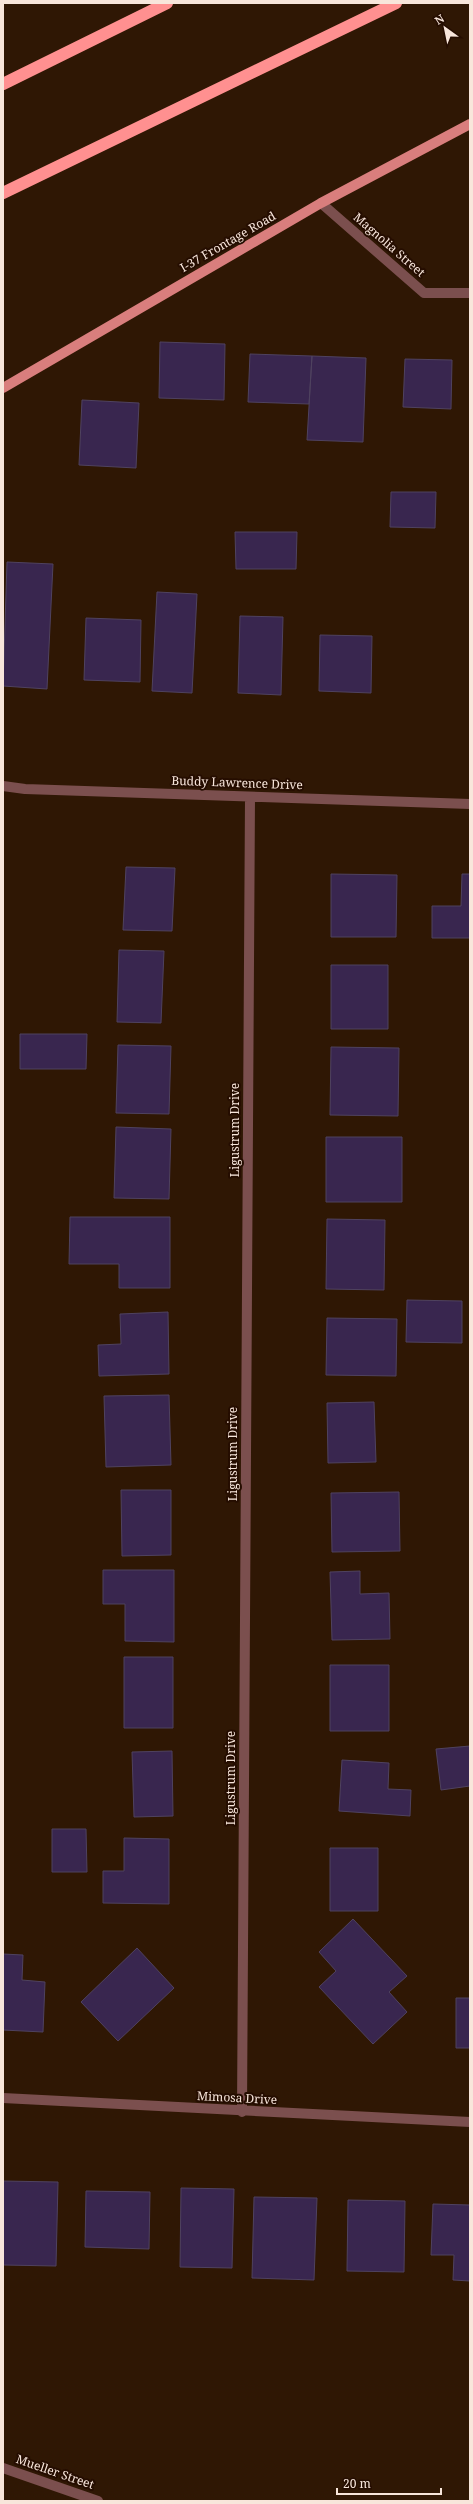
<svg xmlns="http://www.w3.org/2000/svg" width="473" height="2504" font-family="'Noto Serif',serif">
<style>
.building{fill:#39264f;stroke:#4f425f}
.lines{fill:none;stroke-linecap:round;stroke-linejoin:round}
.minor{stroke:#7b4f4e;stroke-width:10}
.major{stroke:#d97e7d;stroke-width:10}
.highway{stroke:#ff9090;stroke-width:12}
.labels{text-anchor:middle;stroke-width:4;stroke-linejoin:round;paint-order:stroke}
.street-label{font-size:12px;fill:#f8e6db;stroke:#250d00}
</style>
<rect width="100%" height="100%" fill="#2f1704"/>
<path class="building" d="M160,342L225,344L224,400L159,398Z
M250,354L312,356L309,404L248,402Z
M312,356L366,358L363,442L307,440Z
M405,359L452,360L451,409L403,407Z
M82,400L139,403L136,468L79,465Z
M391,492H436L435,528L390,527Z
M235,532H297L296,569H236Z
M7,562L53,564L47,689L3,686Z
M157,592L197,594L192,693L152,691Z
M240,616L283,617L281,695L238,693Z
M86,618L141,620L140,682L84,680Z
M320,635L372,636L371,693L319,691Z
M126,867L175,868L172,931L123,930Z
M331,874L397,875L396,937H331Z
M462,874H470V938H432V906H461Z
M119,950L164,951L161,1023L117,1022Z
M331,965H388V1029H331Z
M20,1034H87L86,1069H20Z
M118,1045L171,1046L169,1114L116,1113Z
M331,1047L399,1048L398,1116L330,1115Z
M116,1127L171,1129L169,1199L114,1198Z
M326,1137H402V1202H326Z
M70,1217H170V1288H119V1264H69Z
M327,1219L385,1220L384,1290L326,1289Z
M407,1300L462,1301V1343L406,1342Z
M168,1312L169,1374L99,1376L98,1345L121,1344L120,1314Z
M327,1318L397,1319L396,1376L326,1375Z
M169,1395L171,1465L106,1467L104,1396Z
M374,1402L376,1462L328,1463L327,1403Z
M121,1490H171V1555L122,1556Z
M399,1492L400,1551L332,1552L331,1493Z
M103,1570H174V1642L125,1641V1604H103Z
M360,1571V1594L389,1593L390,1639L332,1640L330,1572Z
M124,1657H173V1728H124Z
M330,1665H389V1731H330Z
M470,1746V1786L441,1790L436,1749Z
M172,1751L173,1816L134,1817L132,1752Z
M342,1760L389,1763L388,1789L411,1790L410,1816L339,1811Z
M52,1829H86L87,1872H52Z
M124,1838L169,1839V1904L103,1903V1871H124Z
M330,1848H378V1911H330Z
M353,1919L407,1976L389,1992L407,2012L373,2044L319,1987L336,1971L319,1952Z
M137,1948L174,1988L118,2041L81,2002Z
M3,1954L23,1955L22,1980L45,1982L43,2032L3,2030Z
M456,1998H470V2048H456Z
M3,2181L58,2182L56,2266L3,2265Z
M181,2188L234,2189L232,2268L180,2267Z
M86,2191L150,2192L149,2249L85,2247Z
M254,2197L317,2198L314,2280L252,2278Z
M348,2200L405,2201L404,2272L347,2271Z
M433,2204L470,2205V2281L453,2280L454,2255H431Z"/>
<g class="lines">
<path class="minor" d="M321,203L424,293H470
M3,786L25,789L470,804
M3,2098L470,2122
M242,2112L250,797
M3,2468L98,2501"/>
<path class="major" d="M3,388L321,203L470,124"/>
<path class="highway" d="M3,84L167,3
M3,193L396,3"/>
</g>
<g class="labels">
<g class="street-label">
<text transform="translate(228 242) rotate(-30)" y="4">I-37 Frontage Road</text>
<text transform="translate(389 245) rotate(41)" y="4">Magnolia Street</text>
<text transform="translate(237 783) rotate(2)" y="4">Buddy Lawrence Drive</text>
<text transform="translate(235 1130) rotate(-90)" y="4">Ligustrum Drive</text>
<text transform="translate(233 1454) rotate(-90)" y="4">Ligustrum Drive</text>
<text transform="translate(231 1778) rotate(-90)" y="4">Ligustrum Drive</text>
<text transform="translate(237 2098) rotate(3)" y="4">Mimosa Drive</text>
<text transform="translate(55 2472) rotate(19)" y="4">Mueller Street</text>
</g>
</g>
<rect width="473" height="2504" fill="none" stroke="#f8e6db" stroke-width="8"/>
<g transform="translate(445 28) rotate(327)" stroke="#250d00" stroke-width="3" paint-order="stroke">
<path d="M0-3L7 15L0 10L-7 15Z" fill="#f8e6db"/>
<text y="-6" font-size="11" font-weight="bold" text-anchor="middle" fill="#f8e6db">N</text>
</g>
<path d="M337 2488v6h104v-6" fill="none" stroke="#f8e6db" stroke-width="2"/>
<text x="343" y="2488" font-size="12" fill="#f8e6db" stroke="#250d00" stroke-width="3" paint-order="stroke">20 m</text>
</svg>
